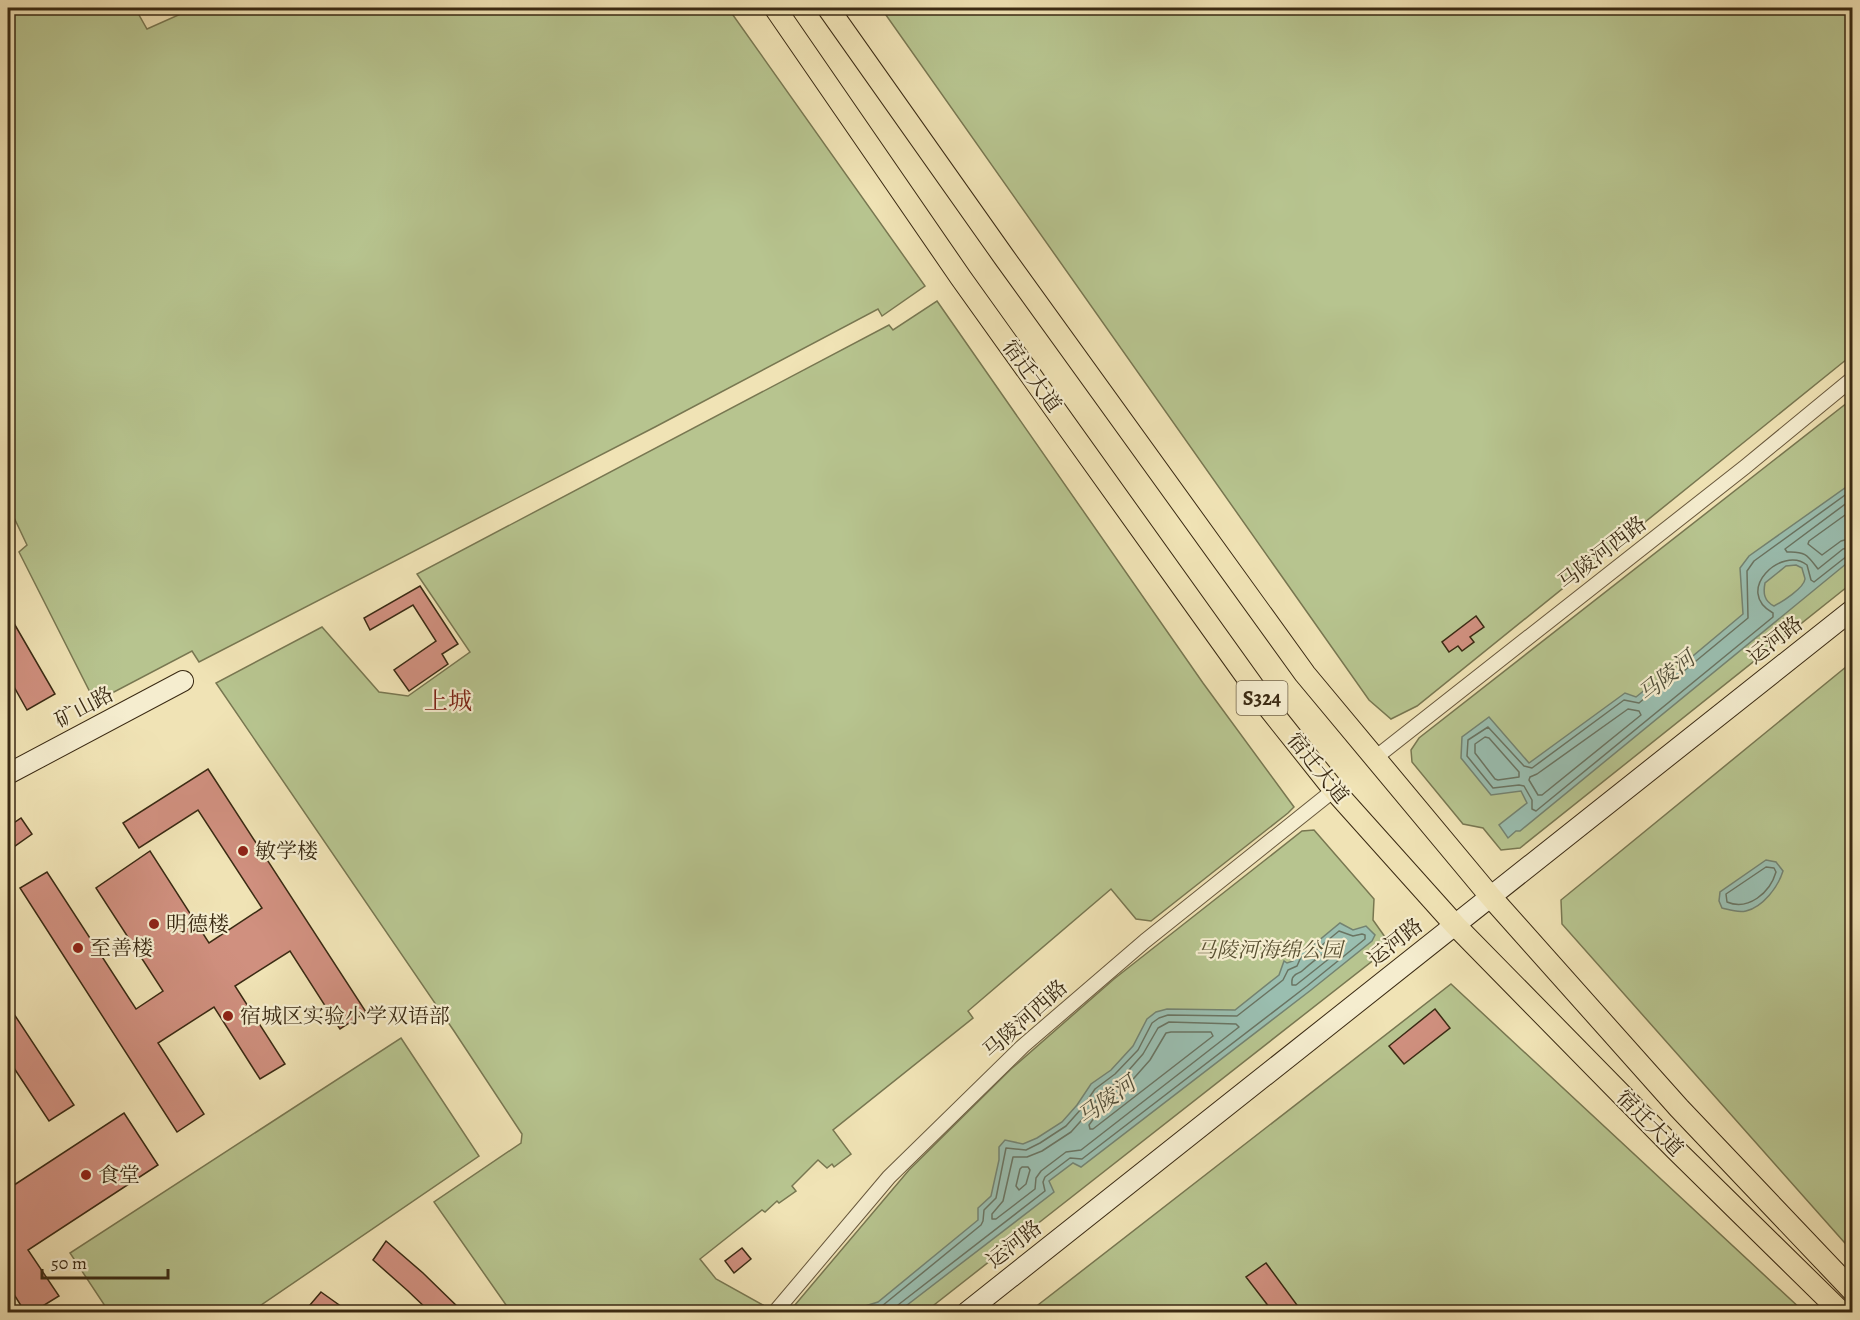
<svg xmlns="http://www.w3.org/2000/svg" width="1860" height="1320" font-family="Alegreya,'Noto Serif SC',serif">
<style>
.green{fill:#b7c48f;stroke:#787751;stroke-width:1.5}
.water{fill:#9abeb0;stroke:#748371;stroke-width:1.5;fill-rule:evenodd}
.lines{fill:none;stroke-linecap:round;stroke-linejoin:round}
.shore{stroke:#6a7462;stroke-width:1.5}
.building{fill:#d0907f;stroke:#3a2a13;stroke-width:1.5}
.street-casing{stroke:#68583c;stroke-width:16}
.secondary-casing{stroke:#3a2a13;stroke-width:22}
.primary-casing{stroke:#3a2a13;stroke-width:23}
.street{stroke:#f5edcf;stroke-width:14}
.secondary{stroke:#f5edcf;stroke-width:20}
.primary{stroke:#f0e3b5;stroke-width:21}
.poi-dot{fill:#8f2418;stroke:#f5edcf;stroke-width:2}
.labels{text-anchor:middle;stroke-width:4.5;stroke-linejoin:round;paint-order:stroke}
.shield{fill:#f5edcf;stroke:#72644b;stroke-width:1.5}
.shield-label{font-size:20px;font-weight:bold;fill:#3a2a13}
.street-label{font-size:21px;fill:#3a2a13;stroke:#f5edcf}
.poi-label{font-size:21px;fill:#3a2a13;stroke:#f5edcf;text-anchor:start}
.park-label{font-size:21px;font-style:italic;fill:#595032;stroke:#f5edcf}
.water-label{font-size:22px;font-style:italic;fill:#524f3a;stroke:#f5edcf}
.quarter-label{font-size:24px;fill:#7a1f14;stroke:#f5edcf}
</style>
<rect width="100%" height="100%" fill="#f0e3b5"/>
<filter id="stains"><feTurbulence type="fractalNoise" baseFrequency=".00333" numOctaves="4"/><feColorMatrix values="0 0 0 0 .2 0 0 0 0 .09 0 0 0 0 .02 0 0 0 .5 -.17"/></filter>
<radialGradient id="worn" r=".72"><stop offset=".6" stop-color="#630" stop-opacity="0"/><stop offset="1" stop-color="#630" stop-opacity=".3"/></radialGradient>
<path class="green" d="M8,8H135L147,29L194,8H728L925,286L882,316L878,309L655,427L199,662L192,651L95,702L19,552L27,545L8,505Z
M881,8H1852V355L1417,706L1391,719L1369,700Z
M937,301L1203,683L1294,807L1288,813L1151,921L1136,919L1111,889L968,1011L973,1018L833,1130L851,1154L834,1167L832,1164L827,1168L818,1160L792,1186L796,1191L779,1203L777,1201L765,1212L762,1210L700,1259L716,1279L763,1305L757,1312H511L434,1202L521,1143L522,1134L454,1031L216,683L322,627L379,692L408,696L470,652L417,574L889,325L893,330Z
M1852,399V583L1520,848L1501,850L1483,828L1463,824L1412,762L1411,750L1419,738Z
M1852,662V1251L1562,924L1561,900Z
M1314,830L1374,899L1373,920L1385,937L1380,955L925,1312H789L909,1170L1011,1069L1114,979L1302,831Z
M1451,984L1804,1312H1029Z
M401,1038L479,1156L251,1312H109L70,1253Z"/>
<path class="water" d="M1852,483V559L1520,831H1516L1508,838L1499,825L1527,803L1521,791L1491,795L1461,758L1462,737L1489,717L1529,763L1625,693L1636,697L1656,681L1670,675L1743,614L1740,568L1749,556ZM1796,565L1802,568C1802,569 1805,578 1805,579C1804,588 1782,602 1774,606C1764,601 1763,593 1765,583L1786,566Z
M1766,860L1776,862L1783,871C1778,887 1763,907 1746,911C1738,913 1730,910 1722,908L1719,901L1720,892Z
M1340,923L1353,930L1366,926L1375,935L1372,941L1311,990L1081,1167L1073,1163L1049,1181L1054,1192L898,1312H855L862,1307L878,1302L978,1220V1208L991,1196L999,1160V1147L1005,1140L1023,1144L1037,1138L1062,1122L1077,1105L1091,1084L1111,1070L1133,1046L1147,1019L1156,1012L1167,1009L1235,1010L1279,975L1284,961L1287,963L1293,961L1297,951H1306Z"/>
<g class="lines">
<path class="shore" d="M1852,490L1754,561L1747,571L1748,618L1673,680L1659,686L1639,703L1624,700L1532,768L1524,766L1488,727L1468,740L1467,756L1493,788L1519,785L1524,786L1532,800V809L1536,811L1773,617V613C1733,591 1782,545 1807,565L1811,580L1814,582L1847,556L1852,555
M1852,499L1785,549L1787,552C1806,551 1808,556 1818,569L1843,549L1852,547
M1852,510L1809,541L1808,544L1822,555L1841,541L1852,538
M1628,709L1639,711L1641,715L1542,795H1538L1529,780L1530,777L1537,774Z
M1485,737L1489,738L1519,772V777L1498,780L1495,779L1475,753V744Z
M1766,867L1774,868L1776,872C1770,893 1748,911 1727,902L1726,894Z
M1340,940L1345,941V946L1296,985H1292C1292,982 1291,978 1294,976C1296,973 1300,973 1302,971C1314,960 1327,951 1340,940Z
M1169,1022L1236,1024L1239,1027L1081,1150L1066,1152L1041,1171L1036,1178L1035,1189L996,1219H992V1214L1003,1201L1013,1157H1027L1042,1151L1071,1132L1088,1113L1100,1094L1121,1079L1143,1054L1158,1028Z
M1171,1032H1211L1213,1036L1093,1129H1090L1089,1125L1107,1100L1127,1086L1150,1060L1166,1033Z
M1022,1167H1028L1030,1170L1026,1184L1019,1190L1016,1186L1020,1169Z
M865,1312L882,1306L981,1225L983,1221L984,1210L996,1198L1006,1148L1026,1150L1040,1143L1066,1126L1082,1108L1095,1089L1115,1074L1138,1050L1152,1023L1159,1018L1168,1015L1237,1016L1283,980L1288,970L1297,966L1301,957L1310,955L1339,931L1353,936L1362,934L1365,935V939L1307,986L1082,1159L1070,1158L1045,1177L1043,1182L1045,1191L898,1305L895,1312"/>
</g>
<path class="building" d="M420,586L458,644L442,654L448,664L409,691L394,670L436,641L413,605L370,630L364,618Z
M8,613L55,694L27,710L8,676Z
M1476,616L1484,627L1470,637L1474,642L1462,651L1458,646L1449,652L1442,642Z
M208,769L366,1012L340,1029L290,951L235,986L285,1064L260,1079L214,1007L158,1043L204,1114L177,1132L20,888L47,872L136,1009L163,991L96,888L150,851L209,943L262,908L198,810L139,848L123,823Z
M21,818L32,834L8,851V827Z
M8,1005L74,1105L49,1121L8,1059Z
M1435,1009L1450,1028L1404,1064L1389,1046Z
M124,1113L158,1165L28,1250L59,1296L33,1312H25L8,1285V1189Z
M386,1241L423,1273L463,1312H430L408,1291L373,1260Z
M742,1248L751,1259L734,1273L725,1261Z
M1266,1263L1297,1305L1287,1312H1273L1246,1277Z
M321,1292L349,1312H304Z"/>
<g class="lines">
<defs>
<path id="street" d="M1375,758L1745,467L1852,379
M775,1312L889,1177L1023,1046L1145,941L1334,790"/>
<path id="secondary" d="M8,774L183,681
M967,1312L1852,610"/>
<path id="primary" d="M775,8L961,278L1268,707L1334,790L1455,925L1675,1149L1841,1312
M828,8L1004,257L1305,674L1490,896L1679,1108L1852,1290"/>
</defs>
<use href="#street" class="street-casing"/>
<use href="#secondary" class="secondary-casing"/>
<use href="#primary" class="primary-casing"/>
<use href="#street" class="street"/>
<use href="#secondary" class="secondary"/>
<use href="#primary" class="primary"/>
</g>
<g class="poi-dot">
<circle cx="243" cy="851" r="6"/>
<circle cx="154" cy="924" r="6"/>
<circle cx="78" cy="948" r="6"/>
<circle cx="228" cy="1016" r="6"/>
<circle cx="86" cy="1175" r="6"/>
</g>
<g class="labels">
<rect class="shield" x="1236.5" y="681" width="51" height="34" rx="4.5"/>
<g class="shield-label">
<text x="1262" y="705">S324</text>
</g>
<g class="street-label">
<text transform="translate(1032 376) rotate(54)" y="7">宿迁大道</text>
<text transform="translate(1602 553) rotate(-38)" y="7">马陵河西路</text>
<text transform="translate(1775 640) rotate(-38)" y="7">运河路</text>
<text transform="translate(84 707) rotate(-28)" y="7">矿山路</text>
<text transform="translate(1318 768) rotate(51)" y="7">宿迁大道</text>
<text transform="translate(1395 942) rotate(-38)" y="7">运河路</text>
<text transform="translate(1025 1019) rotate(-42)" y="7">马陵河西路</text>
<text transform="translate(1650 1123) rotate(45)" y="7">宿迁大道</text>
<text transform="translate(1014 1244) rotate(-38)" y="7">运河路</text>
</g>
<g class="poi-label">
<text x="255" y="858">敏学楼</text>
<text x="166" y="931">明德楼</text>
<text x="90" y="955">至善楼</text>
<text x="240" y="1023">宿城区实验小学双语部</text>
<text x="98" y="1182">食堂</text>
</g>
<g class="park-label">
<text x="1269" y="957">马陵河海绵公园</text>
</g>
<g class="water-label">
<text transform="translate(1666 676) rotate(-39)" y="8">马陵河</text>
<text transform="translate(1106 1100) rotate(-36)" y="8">马陵河</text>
</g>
<g class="quarter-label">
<text x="448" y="709">上城</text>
</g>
</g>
<rect width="1860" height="1320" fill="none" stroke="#f0e3b5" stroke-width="30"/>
<rect x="9" y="9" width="1842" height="1302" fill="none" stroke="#3a2a13" stroke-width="3"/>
<rect x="15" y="15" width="1830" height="1290" fill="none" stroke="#3a2a13" stroke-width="1.5"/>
<path d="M42 1269v9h126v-9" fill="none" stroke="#3a2a13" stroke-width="3"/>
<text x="51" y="1269" font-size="18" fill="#3a2a13" stroke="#f5edcf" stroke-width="4.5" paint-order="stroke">50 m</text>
<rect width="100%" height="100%" filter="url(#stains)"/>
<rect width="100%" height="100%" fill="url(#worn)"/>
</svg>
